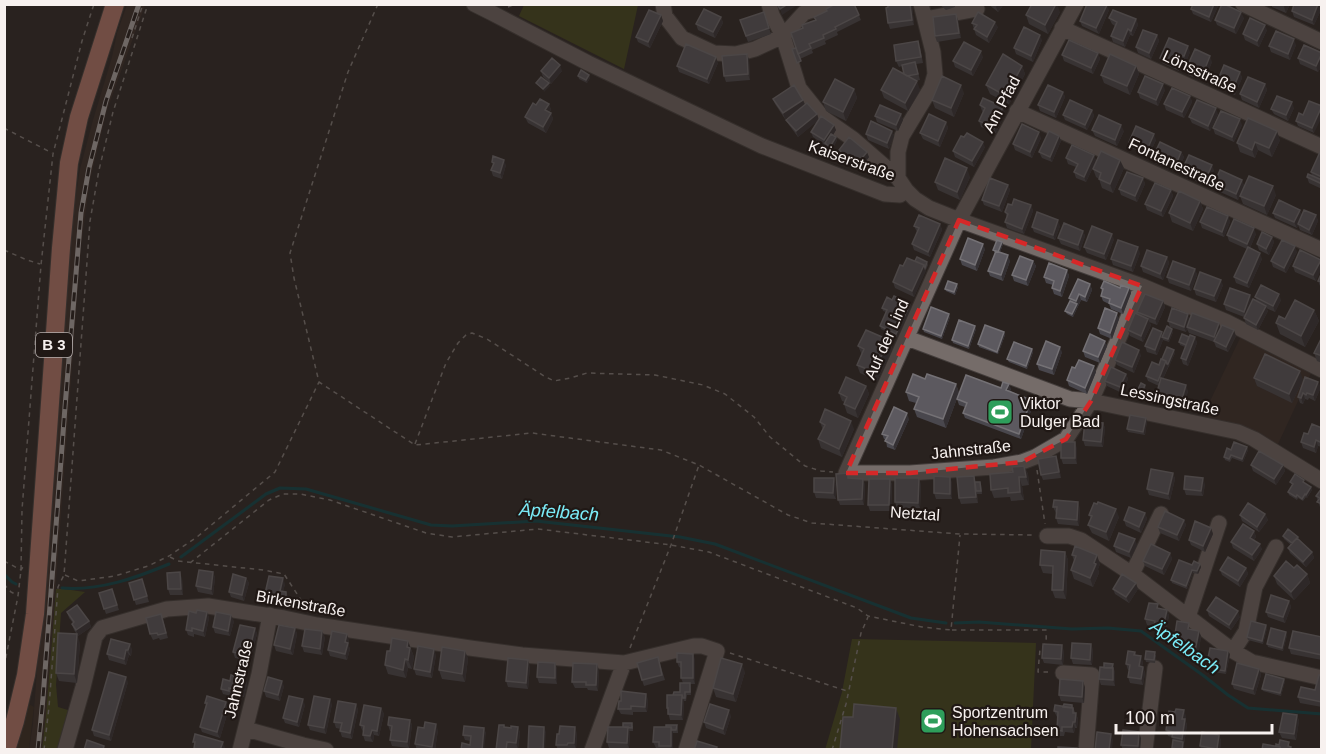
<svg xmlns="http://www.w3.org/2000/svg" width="1326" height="754" font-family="Helvetica,sans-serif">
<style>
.commercial{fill:#35281b}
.built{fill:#382a25}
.green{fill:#434817}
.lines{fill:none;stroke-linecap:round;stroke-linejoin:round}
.stream{stroke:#01444a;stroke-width:3}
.minor-casing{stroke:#443e3c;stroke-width:17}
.major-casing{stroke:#443e3c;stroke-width:20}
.path{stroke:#8a8481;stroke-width:1.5;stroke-dasharray:4.5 4.5;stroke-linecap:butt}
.minor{stroke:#756c69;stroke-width:15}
.major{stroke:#c78271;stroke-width:18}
.rail-casing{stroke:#c1bbb9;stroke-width:5}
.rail{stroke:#201815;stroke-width:3;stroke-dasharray:9;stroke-linecap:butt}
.wall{fill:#49474d}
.shaded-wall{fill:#343033}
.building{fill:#5c595f;stroke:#747175;stroke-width:1.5}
.marked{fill:none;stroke:#d62828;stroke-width:4.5;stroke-dasharray:12 8;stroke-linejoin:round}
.labels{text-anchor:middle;stroke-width:4.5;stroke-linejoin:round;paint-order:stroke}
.shield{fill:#201815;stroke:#b6b0ae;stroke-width:1.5}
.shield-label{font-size:15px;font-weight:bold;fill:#f7f1ef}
.street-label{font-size:16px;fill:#f7f1ef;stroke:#201815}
.poi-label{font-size:16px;fill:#f7f1ef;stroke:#201815;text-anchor:start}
.water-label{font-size:18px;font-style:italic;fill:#7becf8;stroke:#201815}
</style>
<rect width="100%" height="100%" fill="#29221f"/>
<path class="commercial" d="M27,703L34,707L29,749L12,750Z"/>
<path class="built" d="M127,5H145L107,110L90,180L81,246L46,715L42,749L29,750L33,724L65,288L73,214L80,169L93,120L112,57L117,33Z
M1241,336L1312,371L1278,444L1242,428L1202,418Z"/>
<path class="green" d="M524,5H638L624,69L519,16Z
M56,589H64L85,592L61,613L56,685L58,707L71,711L59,749L42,750L46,715Z
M852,639L1036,643L1031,749L825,750L842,692Z"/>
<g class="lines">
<path class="stream" d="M181,557L266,494L280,488L306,489L431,525L452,526L536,521L680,537L715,544L911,618L946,623
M4,574L12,582L16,584
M62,588C99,591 136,578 169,564
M955,623L979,622L1072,629L1108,628L1141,631L1204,676L1228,695L1248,708L1322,714"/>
<defs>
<path id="minor" d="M474,4L492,13L588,63L762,146L885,194L900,195L906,190
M663,4L665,16L682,38L714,53L736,54L755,49L783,36L804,13L830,4
M769,4L772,15L783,36L799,88L823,118L853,139L898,178
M921,4L933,52L935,74L931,88L902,136L898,152V178L906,190L915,199L929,208L959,220L1142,286L1227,322L1322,370
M1076,4L959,220L846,473H910L994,467L1022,462L1035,457L1066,439L1091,401L1142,286
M1243,4L1322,42
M925,19L977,9
M1062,28L1322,147
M1017,111L1322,250
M907,338L1070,399L1091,401L1238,432L1254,439L1322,481
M1047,536H1069L1081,540L1132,574L1233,651L1252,662L1322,678
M1132,574L1161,514
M1188,617L1219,523
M1233,651L1246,631L1255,587L1276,547
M1063,673L1092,675L1086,750
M246,729L303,745L326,750
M65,750L83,687L95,637L102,628L167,609L208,606L284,618L317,625L470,648L522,655L624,663L694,646H702L717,651L686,750
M240,750L259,674L270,615
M592,750L624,663
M1145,750L1155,668"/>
<path id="major" d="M6,750L15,721L26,675L35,614L61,248L69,163L79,117L115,4"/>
</defs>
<use href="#minor" class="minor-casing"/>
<use href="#major" class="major-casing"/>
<path class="path" d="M378,4L348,72L290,253L294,278L319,382L415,445L532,433L661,450L699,465L788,515L812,523L960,534L1035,535
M508,7L516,4
M132,38L143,4
M4,128L52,153
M4,250L27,260L40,264
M415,444L446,363L458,343L466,335L472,333L487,339L544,376L554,381L570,378L587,373L655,375L703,385L725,394L754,417L770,437L805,466L821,471L833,472
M1037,470L1045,524
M170,557L178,561L263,570L284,574L307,609
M4,561L21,570L23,567
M190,563L269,500L283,494H300L330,500L426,533L452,537L538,529L671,545L709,552L857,608L868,616L922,627L951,630L960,535
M65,575L78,581L115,576L148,566L169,556L197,537L275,472L319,382
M4,584L11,592L17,595
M952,630H1046C1046,638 1048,645 1040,649L1038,672H1050
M630,648L671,545L699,465
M730,653L847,691
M4,667L18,596L21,570L22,510L41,265L53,154L82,41L94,4
M44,750L49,707L58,587L64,575L90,221L99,170L113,112L148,4
M832,750L846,704L861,633L868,617"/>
<use href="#minor" class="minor"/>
<use href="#major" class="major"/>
<defs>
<path id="rail" d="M38,750L43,698L65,407L81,213L89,168L106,101L139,4"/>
</defs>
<use href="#rail" class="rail-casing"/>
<use href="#rail" class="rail"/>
</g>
<path class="wall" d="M854,4L861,20L837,32L838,35L825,41L826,44L812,50L813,53L800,59L791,33L803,28Z
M912,4L914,25L890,29L888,23Z
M939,4H955V7L946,10Z
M988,4H1004L998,12Z
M1272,4H1290L1286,13L1272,7Z
M1218,6L1211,22L1193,14L1191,9Z
M1109,10L1099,34L1082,26L1080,21Z
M1321,10L1314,25L1294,17L1292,11Z
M764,12L771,34L748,42L740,20Z
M1060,12L1048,34L1029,24L1026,15Z
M661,15L663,21L650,48L638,42L636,37Z
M721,17L723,23L715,38L698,30L696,24Z
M1109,18L1136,19L1138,25L1133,36L1130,35L1125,47L1113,42L1111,36L1115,26L1112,24Z
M1244,18L1236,34L1217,25L1215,20Z
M958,20L961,38L937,42L935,36Z
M972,23L998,27L989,43L976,35Z
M1267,30L1259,47L1245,40L1243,34Z
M1157,35L1159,41L1151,59L1138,53L1136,47Z
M1042,40L1033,62L1016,54L1014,48Z
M1296,45L1290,60L1271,52L1269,46Z
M920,47L923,63L916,64L920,80L915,81L920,90L908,111L884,98L881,90L904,74L902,66L899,67L896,61Z
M1190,52L1186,62L1183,61L1179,71L1162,63L1160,58Z
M1098,53L1100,59L1093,74L1064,61L1062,55Z
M1322,53V65L1318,72L1300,64L1298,58Z
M747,54L749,60L750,80L726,82L724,76Z
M983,57L973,76L955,67L953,61Z
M1212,62L1204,81L1188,75L1186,69Z
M718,63L709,84L679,72L677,66Z
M1022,66L1025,74L1009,104L990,94L986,85Z
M1136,66L1139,74L1130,95L1104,83L1101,75Z
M541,71H562L551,84L543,77Z
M1240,72L1242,78L1235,95L1219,88L1217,82Z
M589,75L590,78L587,83L579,79L578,76Z
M1265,84L1267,90L1259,108L1242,100L1240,94Z
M854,89L857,98L846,121L826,111L823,102Z
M1165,90L1158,106L1140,98L1138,92Z
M1063,92L1065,97L1056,118L1040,111L1038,105Z
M964,93L954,117L935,108L932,100Z
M1190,96L1192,102L1184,118L1166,110L1164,104Z
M773,99L803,100L805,104L817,114L818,119L836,130L833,135L836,137L837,140L832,150L813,137L811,132L817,121L798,137L789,125L786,120L796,111L785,119L775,104Z
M1309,101L1314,133L1298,126L1296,121L1303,115Z
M549,104L551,110L549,112L551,113L553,119L546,133L528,123L525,117L536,105Z
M980,105L1005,113L996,133L981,127L979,121L983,112L982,111Z
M1294,108L1288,121L1274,114L1271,109Z
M1092,110L1094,116L1087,130L1065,120L1063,115Z
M901,114L903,120L898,131L877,122L875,116Z
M1218,114L1210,131L1192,123L1189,117Z
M946,122L948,128L940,147L923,139L920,133Z
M1242,125L1234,142L1215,134L1213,128Z
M1092,130L1124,131L1117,146L1095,136Z
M892,131L894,136L889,149L868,140L866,134Z
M1059,136L1061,141L1052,162L1042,158L1039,152Z
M1041,138L1032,158L1015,150L1013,144Z
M1156,140L1149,155L1131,148L1129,142Z
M1280,140L1272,157L1258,150L1255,158L1240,152L1237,143Z
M985,147L974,167L955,157L953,151Z
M839,150L869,157L859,170L841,155Z
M1181,152L1184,157L1177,172L1155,163L1153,157Z
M1322,153V189L1309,183L1307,177L1312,176L1311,172Z
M1094,155L1096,161L1086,182L1076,178L1074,172L1076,167L1068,164L1066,158Z
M492,162L506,165L502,179L493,176L491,170L493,165Z
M1124,168L1113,193L1102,188L1099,179L1096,177L1093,169Z
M1182,170H1214L1207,186L1184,176Z
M970,177L960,200L938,190L935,182Z
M1143,178L1145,184L1137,202L1121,195L1119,189Z
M1242,180L1244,186L1238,200L1216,190L1214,184Z
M1008,185L1010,190L1002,212L984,205L982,200Z
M1171,190L1173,196L1163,217L1147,210L1145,204Z
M1276,195L1267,215L1243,204L1240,196Z
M1200,201L1203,209L1193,231L1172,222L1169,213Z
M1012,205H1031L1033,211L1024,234L1007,228L1005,222L1007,218L1005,212Z
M1273,213L1316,215L1318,221L1312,235L1300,230L1298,225L1297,228L1275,218Z
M1228,216L1230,222L1224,237L1202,228L1200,222Z
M940,224L942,230L930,257L914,250L912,244L917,232L914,226Z
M1060,226L1055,240L1034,232L1032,227Z
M1083,231L1085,236L1080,251L1061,244L1058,238Z
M1256,234L1250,248L1262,259L1249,288L1236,283L1234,277L1247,249L1229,241L1227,235Z
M1272,237L1274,242L1269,255L1259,250L1257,244Z
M1114,239L1106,260L1087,253L1084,247Z
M1003,244L1000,252L1010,261L1003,281L990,276L988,271L995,253L993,250Z
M985,249L977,271L962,265L960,259Z
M1297,252L1286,273L1273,267L1271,261Z
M1140,253L1133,272L1113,265L1111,259Z
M1167,257L1169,263L1163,280L1143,272L1141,266Z
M1321,260L1316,281L1295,272L1293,266Z
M915,261L927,262L928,265L914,297L895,288L893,282L903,266Z
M1033,261L1036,266L1028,286L1014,281L1012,275Z
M1195,269L1197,275L1191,291L1169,283L1167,277Z
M1067,270L1069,276L1062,297L1054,294L1052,288L1053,285L1046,283L1044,277Z
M1322,272V287L1320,286L1318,281Z
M1090,284L1092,290L1087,302L1081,300L1073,317L1067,314L1065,311L1070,301L1069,298Z
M1223,285L1216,302L1196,295L1194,289Z
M958,287L955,295L946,291L945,289Z
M1101,288H1129L1131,293L1123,314L1111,309L1109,304L1103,301L1101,296L1102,292Z
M1250,295L1252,301H1257L1255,297L1281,300L1275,312L1266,308L1268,311L1258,330L1246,324L1244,318V317L1226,310L1224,304Z
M1163,301L1165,307L1157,325L1149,322L1151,325L1143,342L1130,336L1128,330L1138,315L1137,312Z
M911,307L897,337L881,329L880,326L886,312L883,311L882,308Z
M1314,310L1319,321L1305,347L1280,334L1276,323Z
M950,317L942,339L924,332L923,329Z
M1190,318L1220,327L1236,336L1228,352L1216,347L1214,342L1189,333L1187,329L1186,332L1170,327L1168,321Z
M1119,319L1112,339L1100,334L1098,328Z
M976,329L969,349L953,343L952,340Z
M1004,332L1005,335L998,354L979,347L978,344Z
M1173,332L1169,342L1163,340L1157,355L1147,352L1145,346L1163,335Z
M1189,337H1195L1197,343L1188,366L1183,364L1181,358L1185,347L1180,345L1179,342Z
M1321,339L1322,363L1317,361L1314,353Z
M889,340L892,349L877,381L860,373L857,365L862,355L858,346Z
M1107,346L1100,363L1085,357L1083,351Z
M1032,349L1033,352L1027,369L1009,362L1007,359Z
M1062,352L1054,375L1039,370L1037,364Z
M1175,353L1163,379L1188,391L1184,405L1159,398L1157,392L1159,386L1148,381L1146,376L1159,365L1162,359Z
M1141,355L1134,373L1117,365L1115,360Z
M1075,368L1096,372L1087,394L1069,386L1067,380Z
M1126,374L1128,379L1122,393L1107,386L1105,381Z
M1305,377L1321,387L1315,401L1309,398L1308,400L1305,399L1303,404L1300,403L1298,397Z
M1254,378L1303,380L1292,403L1257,386Z
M925,379L956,384L959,393L946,428L917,417L914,409L916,403L909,401L906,392Z
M866,386L869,394L858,418L847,413L844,404L845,402L842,401L839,393Z
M1001,388L1011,389L1010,391L1031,400L1033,405L1021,439L965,418L963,413L965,407L959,405L957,399Z
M909,419L895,450L887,447L886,440L884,439L882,434Z
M1147,421L1145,435L1128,432L1127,429Z
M820,422L854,429L842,457L821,448L818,439L823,430Z
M1103,423L1105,428L1103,447L1085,446L1083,440Z
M1322,428V447L1318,446L1316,453L1303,448L1301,442L1308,434Z
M1247,447L1248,450L1243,462L1232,458L1230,462L1225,460L1224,457L1231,450Z
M1077,448V464H1063L1061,458Z
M1056,456L1058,462L1061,478L1043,480L1041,475Z
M1251,465H1283L1285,471L1276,485L1253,471Z
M1024,466L1028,474L1029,485L1022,486L1024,500L1011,501L1010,497L994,498L991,490L1013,472Z
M1173,473L1175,479L1170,500L1149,495L1147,489Z
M850,478L865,484L864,505H840L838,500Z
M890,479L892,485L891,511H870L868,505Z
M952,482V499H936L934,493Z
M976,482H980L981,484L982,494H977L978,503L961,504L959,498Z
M1290,482L1305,483L1311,487L1312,490L1307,498L1306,497L1303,501L1298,498L1297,500L1289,495L1288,492L1292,485Z
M836,484V499L816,498L814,492Z
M921,484L920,508H897L895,502Z
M1205,484L1203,496L1186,495L1184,489Z
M1322,488V509L1320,507L1316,496Z
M1053,507L1080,508L1079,526L1058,524L1056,518V513Z
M1145,513L1147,519L1141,533L1126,526L1124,520Z
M1265,514L1268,520L1259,532L1242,521L1240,515Z
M1089,515L1119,517L1109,541L1092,533L1088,525L1091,520Z
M1184,520L1186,525L1179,541L1160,533L1158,527Z
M1211,528L1213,534L1205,552L1191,545L1189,540Z
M1254,531L1256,537L1254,540L1262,549L1254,561L1233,548L1231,542Z
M1283,536L1298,537L1299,540L1312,552L1314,558L1306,567L1290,553L1288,548L1291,545L1284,539Z
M1137,545L1131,558L1116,552L1114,546Z
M1065,552L1068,560L1066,599L1055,598L1052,590L1053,574L1043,573L1040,565Z
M1170,553L1172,559L1164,575L1145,566L1143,561Z
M1072,555L1100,564L1098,569L1099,573L1093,587L1074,579L1071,570L1074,561Z
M1192,565L1201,567L1198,574L1193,573L1187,589L1172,583L1171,580Z
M1246,568L1248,574L1240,587L1222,575L1220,570Z
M1294,568L1307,574L1310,583L1294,600L1277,584L1274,576Z
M213,572L215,578L213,595L198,592L196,586Z
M182,578L183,595H170L168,589Z
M246,578L249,583L244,601L231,597L229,592Z
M142,579L149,602L136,605L129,583Z
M285,584L283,591L289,598L288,603L281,601L280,606L266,604L264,598Z
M112,589L119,610L106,614L99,593Z
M1113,589H1138L1129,603L1115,594Z
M1289,601L1291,607L1285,623L1268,617L1266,612Z
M1160,609L1167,610L1169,616L1165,633L1156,631L1154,627L1147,625L1145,619Z
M1207,610L1240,617L1231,630L1209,616Z
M67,612L89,621L91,627L78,636L74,630L72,624L73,623L69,618Z
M207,612L209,618L205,637L194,634V637L188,635L186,630L196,613Z
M163,620L168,638L160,640L159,638L153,640L150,634Z
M234,621L230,636L215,633L213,627Z
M1266,625L1267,628L1263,644L1248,640L1247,637Z
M255,628L257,634L250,661L235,658L233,652Z
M295,628L297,634L293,655L276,651L274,645Z
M1191,629L1201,636L1198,657L1184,655L1182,648L1176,647L1174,641Z
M1287,635L1283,651L1268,647L1267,644Z
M325,637L322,655L304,652L302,646Z
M1322,637V660L1291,654L1289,648Z
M111,639L132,649L131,656L129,655L126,665L109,660L107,654Z
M349,640L348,644L350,649L347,660L330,656L328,650Z
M408,641L414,657L412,669L408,668L406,678L388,674L385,665L390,651Z
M80,643L77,683L59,681L56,673Z
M1093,649L1092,665L1073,664L1071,658Z
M465,651L468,659L465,682L442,679L439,670Z
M1064,651L1063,665L1044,663L1042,658Z
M1135,652L1136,655L1143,662L1142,667H1143L1145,673L1143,685L1130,683L1128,677L1129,670H1128L1126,664Z
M1230,654L1226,674L1207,671L1206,668Z
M436,655L432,678L416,675L414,669Z
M1156,655L1155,663L1146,662L1145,659Z
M658,657L665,680L644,686L642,680Z
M695,659V684H690L691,695H687L686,701H684L683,720H670L667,708L673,695L680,692L683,683L681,678V668L679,667L677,662Z
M555,663L557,669V684L539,683L537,677Z
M1113,664L1115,674V686L1101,685L1099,679L1104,668Z
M530,666L528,689L508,687L506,681Z
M1259,669L1261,675L1255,695L1234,689L1232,684Z
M599,670L598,691L588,690L587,688H575L572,682Z
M745,672L736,702L716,697L713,688Z
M1322,675V707L1300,703L1298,697L1315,690Z
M245,679L247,684L244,697L231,694V696L223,694L221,689L230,681Z
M1284,679L1285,681L1281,696L1263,691L1262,689Z
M128,682L111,741L94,736L92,730Z
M284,686L280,701L266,697L264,691Z
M1085,687L1084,703L1061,701L1059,695Z
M648,699L647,712H633V715L621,714L618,709Z
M226,702L229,708L220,738L202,732L200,727L206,705L205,703Z
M332,704L326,734L310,730L308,725Z
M356,704L358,710L352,739L342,737L340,731L341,729L336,728L334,722Z
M305,705L299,727L285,723L283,718Z
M1072,705L1078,719L1077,728H1075L1074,733L1065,732L1064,736H1059L1057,730L1058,717H1057L1054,711L1063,707Z
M381,708L384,714L379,736L374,735L373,742L365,741L363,735V731L362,730L360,725Z
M1143,714L1144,716L1143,726L1138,725L1137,723Z
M1297,715L1299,721L1296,740L1282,738L1279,732Z
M731,716L725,735L706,728L704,722Z
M1186,716L1185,719L1187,725L1183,750H1172L1173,740L1172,737L1168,736L1166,730Z
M410,720L412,725L409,748L392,746L390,740L391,731H390L388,725Z
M504,725L505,727L511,728L518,727L520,733L518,749L509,748L496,750Z
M677,725L678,728V733H673V750H660L659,748H656L653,742L666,727Z
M633,726V731H629L630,733L629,748H609L607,742L623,727Z
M484,728L486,734L471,741L465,740L463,735Z
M438,730L435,750H417L415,744Z
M577,733L576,749L558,750L556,745Z
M1219,735L1221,741L1220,750H1193L1201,749L1200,746Z
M1141,738L1140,750H1123L1121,745Z"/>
<path class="shaded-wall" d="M788,4H799L782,15L780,9Z
M910,4H912L914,25L912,20Z
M998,4H1004L998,12L996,7Z
M1056,4H1057L1060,12L1048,34L1045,25Z
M1214,4H1217L1218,6L1211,22L1209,17Z
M1285,4H1290L1286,13L1284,7Z
M1318,4L1321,10L1314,25L1312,20Z
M1107,5L1109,10L1099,34L1096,28Z
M1241,12L1244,18L1236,34L1234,28Z
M956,14L958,20L961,38L959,33Z
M661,15L663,21L650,48L648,42Z
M721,17L723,23L715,38L713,32Z
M1136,19L1138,25L1133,36L1131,31Z
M995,22L998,27L989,43L987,37Z
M1265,25L1267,30L1259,47L1257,41Z
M1128,29L1130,35L1125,47L1123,41Z
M1040,35L1042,40L1033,62L1031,56Z
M1157,35L1159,41L1151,59L1149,53Z
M1294,39L1296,45L1290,60L1288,54Z
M1188,46L1190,52L1186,62L1184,56Z
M981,51L983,57L973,76L971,70Z
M1098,53L1100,59L1093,74L1091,68Z
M747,54L749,60L750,80L748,74Z
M1181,55L1183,61L1179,71L1177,65Z
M1322,55V65L1318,72L1316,66Z
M1210,56L1212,62L1204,81L1202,76Z
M716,57L718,63L709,84L707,79Z
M560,65L562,71L551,84L549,78Z
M1022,66L1025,74L1009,104L1006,96Z
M1136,66L1139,74L1130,95L1127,86Z
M1240,72L1242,78L1235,95L1233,89Z
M589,75L590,78L587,83L586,80Z
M917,81L920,90L908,111L905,103Z
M549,83L550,86L544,92L543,89Z
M1163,84L1165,90L1158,106L1156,100Z
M1265,84L1267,90L1259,108L1257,102Z
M961,85L964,93L954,117L951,108Z
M854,89L857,98L846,121L843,112Z
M1063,92L1065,97L1056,118L1054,112Z
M1190,96L1192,102L1184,118L1182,112Z
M803,100L805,106L785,119L783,113Z
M1292,102L1294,108L1288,121L1286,115Z
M549,104L551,110L547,116L545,110Z
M1003,107L1005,113L996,133L994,128Z
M1322,107V117L1314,133L1312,128Z
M1216,108L1218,114L1210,131L1208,126Z
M1092,110L1094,116L1087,130L1085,125Z
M551,113L553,119L546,133L543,127Z
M817,114L819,120L798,137L796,131Z
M901,114L903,120L898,131L896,125Z
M1240,119L1242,125L1234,142L1232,137Z
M946,122L948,128L940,147L938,141Z
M834,125L836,130L827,145L825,143L824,140Z
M1121,125L1124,131L1117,146L1115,140Z
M892,131L894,136L889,149L887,143Z
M1277,131L1280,140L1272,157L1269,148Z
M1039,132L1041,138L1032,158L1030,152Z
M1154,134L1156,140L1149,155L1147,150Z
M1059,136L1061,141L1052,162L1050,157Z
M836,137L837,140L832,150L830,147Z
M983,142L985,147L974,167L972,161Z
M1255,142L1258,150L1255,158L1252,150Z
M867,152L869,157L859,170L857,164Z
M1181,152L1184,157L1177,172L1175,167Z
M1094,155L1096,161L1086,182L1084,177Z
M504,160L506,165L502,179L500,173Z
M1120,160L1124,168L1113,193L1110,184Z
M1212,165L1214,170L1207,186L1205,181Z
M967,168L970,177L960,200L957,192Z
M1143,178L1145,184L1137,202L1135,196Z
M1242,180L1244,186L1238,200L1236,194Z
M1008,185L1010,190L1002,212L999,206Z
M1273,186L1276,195L1267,215L1264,206Z
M1171,190L1173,196L1163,217L1161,211Z
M1200,201L1203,209L1193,231L1190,223Z
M1031,205L1033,211L1024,234L1022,229Z
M1300,210L1302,215L1297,228L1294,222Z
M1316,215L1318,221L1312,235L1309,230Z
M1228,216L1230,222L1224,237L1222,232Z
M1058,220L1060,226L1055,240L1053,235Z
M940,224L942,230L930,257L928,252Z
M1254,228L1256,234L1249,250L1247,244Z
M1083,231L1085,236L1080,251L1078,245Z
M1112,234L1114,239L1106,260L1104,254Z
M1272,237L1274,242L1269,255L1266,249Z
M1002,242L1003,244L999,255L998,252Z
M983,244L985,249L977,271L975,265Z
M1295,246L1297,252L1286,273L1284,268Z
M1138,247L1140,253L1133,272L1131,266Z
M1260,253L1262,259L1249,288L1247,283Z
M1008,255L1010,261L1003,281L1001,275Z
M1167,257L1169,263L1163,280L1160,274Z
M1321,260L1322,268L1316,281L1313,275Z
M1033,261L1036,266L1028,286L1026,280Z
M924,265L926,271L914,297L912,291Z
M1195,269L1197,275L1191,291L1189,285Z
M1067,270L1069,276L1062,297L1060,291Z
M1221,280L1223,285L1216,302L1214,296Z
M957,284L958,287L955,295L954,292Z
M1090,284L1092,290L1087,302L1085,297Z
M1129,288L1131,293L1123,314L1121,308Z
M1079,294L1081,300L1073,317L1072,314L1077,304L1076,301Z
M1279,294L1281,300L1275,312L1273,306Z
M1250,295L1252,301L1246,318L1244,312Z
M1163,301L1165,307L1157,325L1155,319Z
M910,304L911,307L897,337L896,334Z
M1266,306L1268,311L1258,330L1256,325Z
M1314,310L1319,321L1305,347L1301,336Z
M1117,313L1119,319L1112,339L1110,333Z
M949,314L950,317L942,339L941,336Z
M1188,314L1190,320L1186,332L1184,327Z
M1148,319L1151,325L1143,342L1141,336Z
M1219,323L1221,329L1216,343L1214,337Z
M975,326L976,329L969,349L968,346Z
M1172,329L1173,332L1169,342L1168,339Z
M1234,330L1236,336L1228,352L1226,347Z
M1004,332L1005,335L998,354L997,352Z
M1162,332L1164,338L1162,337L1163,340L1157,355L1155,350Z
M1195,337L1197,343L1188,366L1186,360Z
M889,340L892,349L877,381L874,372Z
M1105,341L1107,346L1100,363L1098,357Z
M1060,347L1062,352L1054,375L1052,369Z
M1032,349L1033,352L1027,369L1026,366Z
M1139,350L1141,355L1134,373L1132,367Z
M1174,350L1175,353L1169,367L1168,364Z
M1166,361L1168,367L1160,386L1158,381Z
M1094,366L1096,372L1087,394L1085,388Z
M1300,371L1303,380L1292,403L1289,394Z
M1126,374L1128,379L1122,393L1120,387Z
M1318,382L1321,387L1315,401L1313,395Z
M956,384L959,393L946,428L943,419Z
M1009,384L1011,389L1008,396L1006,390Z
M1145,385L1146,388L1143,396L1142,393Z
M1186,385L1188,391L1184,405L1182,399Z
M866,386L869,394L858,418L855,409Z
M1303,393L1305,399L1303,404L1301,398Z
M1031,400L1033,405L1021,439L1019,434Z
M907,413L909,419L895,450L893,445Z
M1146,418L1147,421L1145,435L1143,432Z
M851,421L854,429L842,457L839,449Z
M1103,423L1105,428L1103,447L1101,442Z
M1316,440L1318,446L1316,453L1314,447Z
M1075,442L1077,448V464L1075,458Z
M1247,447L1248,450L1243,462L1242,459Z
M1056,456L1058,462L1061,478L1059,472Z
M1283,465L1285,471L1276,485L1274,479Z
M1024,466L1028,474L1029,485L1026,477Z
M1173,473L1175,479L1170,500L1168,494Z
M974,476L976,482V491L978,503L976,497Z
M950,477L952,482V499L950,494Z
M1019,477L1022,486L1024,500L1020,492Z
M834,478L836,484V499L833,493Z
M919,478L921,484L920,508L918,503Z
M1203,478L1205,484L1203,496L1201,491Z
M863,479L865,484L864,505L862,499Z
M890,479L892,485L891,511L889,505Z
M1311,487L1312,490L1307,498L1306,495Z
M1078,502L1080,508L1079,526L1077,520Z
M1116,509L1119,517L1109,541L1106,532Z
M1145,513L1147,519L1141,533L1139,527Z
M1265,514L1268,520L1259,532L1257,527Z
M1184,520L1186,525L1179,541L1177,535Z
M1211,528L1213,534L1205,552L1203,546Z
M1254,531L1256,537L1252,543L1250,538Z
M1135,539L1137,545L1131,558L1129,552Z
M1260,544L1262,549L1254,561L1252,555Z
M1065,552L1068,560L1066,599L1063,590Z
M1312,552L1314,558L1306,567L1303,562Z
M1170,553L1172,559L1164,575L1162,569Z
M1097,555L1100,564L1098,569L1099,573L1093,587L1090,578L1094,563Z
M1200,564L1201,567L1198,574L1197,571Z
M1246,568L1248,574L1240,587L1238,581Z
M1192,570L1193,573L1187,589L1186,586Z
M180,572L182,578L183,595L181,589Z
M213,572L215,578L213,595L211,589Z
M1307,574L1310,583L1294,600L1291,592Z
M246,578L249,583L244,601L242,595Z
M283,578L285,584L282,596L280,591Z
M1136,583L1138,589L1129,603L1126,597Z
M286,592L289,598L288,603L286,597Z
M279,596L281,601L280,606L278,601Z
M1289,601L1291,607L1285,623L1283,617Z
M1167,610L1169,616L1165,633L1163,627Z
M1238,611L1240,617L1231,630L1229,625Z
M207,612L209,618L205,637L203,631Z
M231,615L234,621L230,636L228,631Z
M89,621L91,627L78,636L76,630Z
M1266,625L1267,628L1263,644L1262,641Z
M255,628L257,634L250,661L248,656Z
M295,628L297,634L293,655L290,649Z
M322,631L325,637L322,655L320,649Z
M1199,631L1201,636L1198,657L1195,651Z
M1286,632L1287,635L1283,651L1282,648Z
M77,634L80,643L77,683L74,674Z
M347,634L349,640L348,644L350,649L347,660L345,654V642Z
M408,641L414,657L412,669L408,660L407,647Z
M130,644L132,649L131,656L128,650Z
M1091,644L1093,649L1092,665L1090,660Z
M1062,645L1064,651L1063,665L1061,659Z
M434,649L436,655L432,678L430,672Z
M126,650L129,655L126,665L124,659Z
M465,651L468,659L465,682L462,674Z
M1228,651L1230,654L1226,674L1225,671Z
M693,654L695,659V684L693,678Z
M1141,656L1143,662L1141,672L1139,666Z
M405,659L408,668L406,678L403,670Z
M528,660L530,666L528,689L526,683Z
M555,663L557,669V684L555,678Z
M597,664L599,670L598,691L596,685Z
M742,664L745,672L736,702L733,694Z
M1113,664L1115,674V686L1113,680Z
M1143,667L1145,673L1143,685L1141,679Z
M1259,669L1261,675L1255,695L1253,689Z
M126,677L128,682L111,741L109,735Z
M245,679L247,684L244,697L241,692Z
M1284,679L1285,681L1281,696L1280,693Z
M282,681L284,686L280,701L278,695Z
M1083,681L1085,687L1084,703L1082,697Z
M646,694L648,699L647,712L645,707Z
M682,695L684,701L683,720L681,715Z
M303,699L305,705L299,727L297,722Z
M330,699L332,704L326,734L324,728Z
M226,702L229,708L220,738L217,732Z
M356,704L358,710L352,739L350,733Z
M381,708L384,714L379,736L377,731Z
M896,708L900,719L897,750H892Z
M729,710L731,716L725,735L723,729Z
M1184,710L1186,716L1184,725L1182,719Z
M1076,713L1078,719L1077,728L1075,722Z
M1297,715L1299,721L1296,740L1294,734Z
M1185,719L1187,725L1183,750H1182L1183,742L1182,739Z
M410,720L412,725L409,748L407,742Z
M1073,722L1075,728L1074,733L1072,727Z
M436,724L438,730L435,750H433L432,747Z
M518,727L520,733L518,749L516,743Z
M544,727L546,732L545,750H543Z
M575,727L577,733L576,749L574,743Z
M628,727L630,733L629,748L627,743Z
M671,727L673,733V750H672L671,746Z
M484,728L486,734L484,750H482Z
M372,730L374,735L373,742L370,736Z
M1139,732L1141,738L1140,750H1139L1138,746Z
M1111,734L1113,740L1112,750H1109Z
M1219,735L1221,741L1220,750H1217Z
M223,742L225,748L224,750H220Z"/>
<path class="building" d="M777,4H788L780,9Z
M835,4H854L859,15L835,27L836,29L823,35L824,38L809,44L811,48L798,54L791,33L803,28L802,25L816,20L814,17L827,11L826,9Z
M888,4H910L912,20L888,23L886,8L888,7Z
M1032,4H1056L1045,25L1026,15Z
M1087,4L1107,5L1096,28L1080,21Z
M1193,4H1214L1209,17L1191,9Z
M1222,4H1224L1241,12L1234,28L1215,20Z
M1294,4H1318L1312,20L1292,11Z
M704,9L721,17L713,32L696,24Z
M649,10L661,15L648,42L636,37Z
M1113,10L1136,19L1131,31L1128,29L1123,41L1111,36L1117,22L1109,18Z
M764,12L769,28L746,36L740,20Z
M978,12L995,22L987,37L974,29L977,25L972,23Z
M956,14L959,33L935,36L933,17Z
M1250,18L1265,25L1257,41L1243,34Z
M1024,27L1040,35L1031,56L1014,48Z
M1143,30L1157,35L1149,53L1136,47Z
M1276,31L1294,39L1288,54L1269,46Z
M1169,38L1188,46L1184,56L1181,55L1177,65L1160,58Z
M1069,40L1098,53L1091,68L1062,55Z
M918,41L921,57L896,61L894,45Z
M964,42L981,51L971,70L953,61Z
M686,44L716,57L707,79L677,66Z
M1304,45L1322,53L1316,66L1298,58Z
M796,48L801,61L797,63L792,49Z
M1195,49L1210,56L1202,76L1186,69Z
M747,54L748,74L724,76L722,56Z
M1003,54L1022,66L1006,96L986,85Z
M1110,54L1136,66L1127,86L1101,75Z
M552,58L560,65L549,78L541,71Z
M915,62L918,74L907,76L904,74L902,65Z
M1224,65L1240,72L1233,89L1217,82Z
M893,68L917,81L905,103L881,90Z
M581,70L589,75L586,80L578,76Z
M942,76L961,85L951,108L932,100Z
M1145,76L1163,84L1156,100L1138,92Z
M541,77L549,83L543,89L536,83Z
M1248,77L1265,84L1257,102L1240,94Z
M835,79L854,89L843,112L823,102Z
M794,85L803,100L783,113L773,99Z
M1048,85L1063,92L1054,112L1038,105Z
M1172,88L1190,96L1182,112L1164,104Z
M1277,96L1292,102L1286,115L1271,109Z
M983,98L1003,107L994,128L979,121L985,108L980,105Z
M540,99L549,104L545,110L551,113L543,127L525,117L533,103L536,105Z
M1070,100L1092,110L1085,125L1063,115Z
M1197,100L1216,108L1208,126L1189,117Z
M1309,101L1322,106L1312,128L1296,121L1299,113L1303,115Z
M807,103L817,114L796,131L786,120Z
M880,105L901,114L896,125L875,116Z
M1221,111L1240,119L1232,137L1213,128Z
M929,114L946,122L938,141L920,133Z
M1099,115L1121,125L1115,140L1092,130Z
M821,116L834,125L824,140L811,132Z
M1248,118L1277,131L1269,148L1255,142L1252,150L1237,143Z
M871,121L892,131L887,143L866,134Z
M1022,124L1039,132L1030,152L1013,144Z
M1136,126L1154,134L1147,150L1129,142Z
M1049,131L1059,136L1050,157L1039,152Z
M967,133L983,142L972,161L953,151L961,136L964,137Z
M831,134L836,137L830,147L825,143Z
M849,137L867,152L857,164L839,150Z
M1160,142L1181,152L1175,167L1153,157Z
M1072,145L1094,155L1084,177L1074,172L1078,164L1066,158Z
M1101,151L1120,160L1110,184L1099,179L1101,173L1093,169Z
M1320,152L1322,153V177L1311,172Z
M1189,155L1212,165L1205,181L1182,170Z
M493,156L504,160L500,173L491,170L494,163L492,162Z
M945,158L967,168L957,192L935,182Z
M1220,170L1242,180L1236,194L1214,184Z
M1127,172L1143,178L1135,196L1119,189Z
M1308,174L1322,180V184L1307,177Z
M1249,176L1273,186L1264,206L1240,196Z
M990,178L1008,185L999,206L982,200Z
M1155,183L1171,190L1161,211L1145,204Z
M1179,191L1200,201L1190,223L1169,213Z
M1014,199L1031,205L1022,229L1005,222L1008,214L1005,212L1008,204L1012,205Z
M1279,200L1300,210L1294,222L1273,213Z
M1207,207L1228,216L1222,232L1200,222Z
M1304,210L1316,215L1309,230L1298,224Z
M1037,212L1058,220L1053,235L1032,227Z
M919,215L940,224L928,252L912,244L919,228L914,226Z
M1234,219L1254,228L1247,244L1227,235Z
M1064,223L1083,231L1078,245L1058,238Z
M1092,226L1112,234L1104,254L1084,247Z
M1262,232L1272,237L1266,249L1257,244Z
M968,238L983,244L975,265L960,259Z
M997,240L1002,242L998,252L993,250Z
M1118,240L1138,247L1131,266L1111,259Z
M1282,240L1295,246L1284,268L1271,261Z
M1248,247L1260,253L1247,283L1234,277Z
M1147,250L1167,257L1160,274L1141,266Z
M1300,250L1321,260L1313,275L1293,266Z
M996,251L1008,255L1001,275L988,271Z
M1020,256L1033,261L1026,280L1012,275Z
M917,257L927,262L925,268L924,265L915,261Z
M907,258L924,265L912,291L893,282L900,265L903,266Z
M1173,261L1195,269L1189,285L1167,277Z
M1049,263L1067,270L1060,291L1052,288L1054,281L1044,277Z
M1200,272L1221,280L1214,296L1194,289Z
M1322,272V282L1318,281Z
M1078,279L1090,284L1085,297L1079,294L1076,301L1069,298Z
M948,281L957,284L954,292L945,289Z
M1104,281L1120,288L1121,285L1129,288L1121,308L1109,303L1110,299L1101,296L1103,289L1101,288Z
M1261,285L1279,294L1273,306L1255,297Z
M1230,288L1250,295L1244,312L1224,304Z
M1145,294L1163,301L1155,319L1137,312Z
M894,296L910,304L896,334L880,326L887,310L882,308L887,297L892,300Z
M1253,299L1266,306L1256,325L1244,318Z
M1295,300L1314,310L1301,336L1276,323L1279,316L1285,319Z
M1070,301L1077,304L1072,314L1065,311Z
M931,307L949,314L941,336L923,329Z
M1105,308L1117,313L1110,333L1098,328Z
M1172,308L1188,314L1184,327L1168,321Z
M1135,313L1148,319L1141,336L1128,330Z
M1192,313L1219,323L1214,337L1187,327Z
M959,320L975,326L968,346L952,340Z
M985,325L1004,332L997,352L978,344Z
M1222,325L1234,330L1226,347L1214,341Z
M1167,326L1172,329L1168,339L1162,337Z
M1153,328L1162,332L1155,350L1145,346Z
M866,330L889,340L874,372L857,365L864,349L858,346Z
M1090,334L1105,341L1098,357L1083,351Z
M1182,334L1189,337L1186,345L1179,342Z
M1190,335L1195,337L1186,360L1181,358Z
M1321,339H1322V356L1314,353Z
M1046,341L1060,347L1052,369L1037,364Z
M1014,342L1032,349L1026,366L1007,359Z
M1122,342L1139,350L1132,367L1115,360Z
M1167,347L1174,350L1168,364H1167L1166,361L1162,359Z
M1265,354L1300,371L1289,394L1254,378Z
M1161,359L1166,361L1158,381L1146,376L1152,362L1159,365Z
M1079,360L1094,366L1085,388L1067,380L1072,367L1075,368Z
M1111,367L1126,374L1120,387L1105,381Z
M913,374L925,379L927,374L956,384L943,419L914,409L919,397L906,392Z
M966,375L1001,388L1003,382L1009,384L1006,390L1031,400L1019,434L963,413L967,403L957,399Z
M846,377L866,386L855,409L844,404L847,397L839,393Z
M1305,377L1318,382L1313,395L1307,393L1306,395L1303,393L1301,398L1298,397Z
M1161,378L1186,385L1182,399L1157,392Z
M1141,383L1145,385L1142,393L1137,391Z
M894,407L907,413L893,445L885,441L888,436L882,434Z
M825,409L851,421L839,449L818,439L825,425L820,422Z
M1130,415L1146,418L1143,432L1127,429Z
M1085,421L1103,423L1101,442L1083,440Z
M1312,424L1322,428V438L1320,442L1316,440L1314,447L1301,442L1304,433L1308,434Z
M1061,442H1075V458H1061Z
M1234,442L1247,447L1242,459L1231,455L1229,459L1224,457L1227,448L1231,450Z
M1259,451L1283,465L1274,479L1251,465Z
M1056,456L1059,472L1041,475L1038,459Z
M1024,466L1026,477H1019L1020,492L1008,493V488L991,490L990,474L1013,472L1012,467Z
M1151,469L1173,473L1168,494L1147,489Z
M848,473V478L863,479L862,499L838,500L836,474Z
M1295,474L1304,480L1303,482L1311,487L1306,495L1305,494L1302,499L1297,495L1296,497L1288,492L1293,484L1290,482Z
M934,476L950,477V494L934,493Z
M974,476L976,497L959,498L957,477Z
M1185,476L1203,478L1201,491L1184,489Z
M814,478H834L833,493L814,492Z
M895,478H919L918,503L895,502Z
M869,479H890L889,505H868Z
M975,482H980L981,491H976Z
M1322,488V504L1317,502L1320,498L1316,496Z
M1054,500L1078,502L1077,520L1056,518L1057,507H1053Z
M1098,502L1116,509L1106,532L1088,525L1092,516L1089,515L1094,503L1097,504Z
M1248,503L1265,514L1257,527L1240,515Z
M1129,507L1145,513L1139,527L1124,520Z
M1165,511L1184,520L1177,535L1158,527Z
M1195,521L1211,528L1203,546L1189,540Z
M1243,524L1254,531L1250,538L1260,544L1252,555L1231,542Z
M1288,529L1298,537L1292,543L1283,536Z
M1119,533L1135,539L1129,552L1114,546Z
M1297,538L1312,552L1303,562L1288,548Z
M1151,544L1170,553L1162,569L1143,561Z
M1075,546L1097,555L1094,563L1096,564L1090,578L1071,570L1076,556L1072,555Z
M1041,550L1065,552L1063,590H1052L1053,566L1040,565Z
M1228,557L1246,568L1238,581L1220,570Z
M1179,560L1192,565L1194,561L1200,564L1197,571L1192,570L1186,586L1171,580Z
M1286,561L1294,568L1297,565L1307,574L1291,592L1274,576Z
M199,570L213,572L211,589L196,586Z
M180,572L181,589H168L167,573Z
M233,574L246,578L242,595L229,592Z
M1122,574L1136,583L1126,597L1113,589Z
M269,576L283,578L280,591L286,592V597L279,596L278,601L264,598Z
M142,579L147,596L134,600L129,583Z
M112,589L117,605L104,609L99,593Z
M1271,595L1289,601L1283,617L1266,612Z
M1216,597L1238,611L1229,625L1207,610Z
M1149,603L1158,604L1157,608L1167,610L1163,627L1154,625L1155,621L1145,619Z
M77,605L89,621L76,630L72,624L74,622L67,612Z
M197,610L207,612L203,631L192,628V631L186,630L189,611L196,613Z
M216,612L231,615L228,631L213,627Z
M161,614L166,633L158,635L157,633L150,634L146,618Z
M1177,621L1189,623L1188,629L1199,631L1195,651L1182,649L1183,643L1174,641Z
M1251,621L1266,625L1262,641L1247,637Z
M240,625L255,628L248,656L233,652Z
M279,625L295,628L290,649L274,645Z
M1271,628L1286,632L1282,648L1267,644Z
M305,629L322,631L320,649L302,646Z
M332,631L347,634L345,642L348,643L345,654L328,650Z
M1293,631L1322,637V655L1289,648Z
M58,633L77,634L74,674L56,673Z
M392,638L408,641L407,647L410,648L408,660L405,659L403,670L385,665L387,651H390Z
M111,639L130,644L128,650H126L124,659L107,654Z
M1072,643L1091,644L1090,660L1071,658Z
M1043,644L1062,645L1061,659L1042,658Z
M418,646L434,649L430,672L414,669Z
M442,647L465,651L462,674L439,670Z
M1210,648L1228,651L1225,671L1206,668Z
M1128,651L1135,652L1134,655L1141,656L1139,666L1143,667L1141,679L1128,677L1130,665L1126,664Z
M1146,651L1155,652L1154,660L1145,659Z
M677,653L693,654V678H681V662H677Z
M658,657L662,675L642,680L637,663Z
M508,658L528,660L526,683L506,681Z
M721,658L742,664L733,694L713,688Z
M538,662L555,663V678L537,677Z
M573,663L597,664L596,685H586V682H572Z
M1104,663L1113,664L1112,668H1104Z
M1237,663L1259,669L1253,689L1232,684Z
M1100,667L1113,668V680L1099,679Z
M109,672L126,677L109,735L92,730Z
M1266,674L1284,679L1280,693L1262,689Z
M231,675L245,679L241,692L229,688V691L221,689L223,679L230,681Z
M1319,675H1322V702L1298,697L1301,687L1315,690Z
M268,677L282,681L278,695L264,691Z
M1060,679L1083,681L1082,697L1059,695Z
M680,683H690V692H685V698H683L682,695H673L674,692H680Z
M621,691L646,694L645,707L631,706V709H618L619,701H621Z
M667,695H682L681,715L668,714V708H667Z
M207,696L226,702L217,732L200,727L207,703H205Z
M289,696L303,699L297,722L283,718Z
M314,696L330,699L324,728L308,725Z
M338,701L356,704L350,733L340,731L342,723L334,722Z
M710,704L729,710L723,729L704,722Z
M854,704L896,708L892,750H840L843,717H853Z
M1064,704L1072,705V708L1063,707Z
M364,705L381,708L377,731L372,730L370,736L363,735L364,726L360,725Z
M1055,705L1073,708V713H1076L1075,722H1073L1072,727H1062V731L1057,730L1058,712L1054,711Z
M1176,709L1184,710L1182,719H1185L1182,739L1172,737L1173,732L1166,730L1169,711L1175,712Z
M1138,713L1143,714L1142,723H1137Z
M1283,713L1297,715L1294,734L1279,732Z
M389,717L410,720L407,742L390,740L392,726L388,725Z
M425,722L436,724L432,747L415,744L418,727L424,728Z
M623,723H632V728L623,727Z
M499,725H504V727L511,728V726L518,727L516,743L507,742L506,750H496Z
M666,725H677L676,730H672L671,727H666Z
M464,726L484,728L482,750H461L462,743L470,745L471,736L463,735Z
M529,726L544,727L543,750L528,749Z
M560,726L575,727L574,743H568L567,745H556L557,734H559Z
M608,727H628L627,743L607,742Z
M654,727H671V746H659V742H653Z
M1123,730L1139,732L1138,746L1121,745Z
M1097,732L1111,734L1109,750H1095Z
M1202,732L1219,735L1217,749L1200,746Z
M195,734L223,742L220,750H199L194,748L195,742H193Z
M87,740L104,746L103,750H84Z
M1173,740L1183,742L1182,750L1172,748Z
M1280,740L1289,742L1288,746L1291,747L1290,750H1281L1280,747L1276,746V744L1279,745Z
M697,741L717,747L716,750H694Z
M1263,744L1280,747V750H1262Z
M1058,747L1077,748V750H1058Z"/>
<path d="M0 0H1326V754H0ZM959,220L1142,286L1091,401L1066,439L1022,462L910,473H846Z" fill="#29221f" fill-opacity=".55" fill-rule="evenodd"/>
<path class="marked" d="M959,220L1142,286L1091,401L1066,439L1022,462L910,473H846Z"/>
<defs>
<symbol id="stadium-square" viewBox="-11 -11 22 22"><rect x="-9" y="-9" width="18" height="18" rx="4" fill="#2e9e5b" stroke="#201815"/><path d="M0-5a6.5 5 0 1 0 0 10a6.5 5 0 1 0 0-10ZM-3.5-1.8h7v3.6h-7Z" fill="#fff"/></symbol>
</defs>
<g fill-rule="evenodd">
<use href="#stadium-square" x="985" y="397" width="30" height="30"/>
<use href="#stadium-square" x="918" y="706" width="30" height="30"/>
</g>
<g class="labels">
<rect class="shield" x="36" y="333" width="36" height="24" rx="4.5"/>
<g class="shield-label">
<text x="54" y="350">B 3</text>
</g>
<g class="street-label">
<text transform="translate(1200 71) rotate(25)" y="6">Lönsstraße</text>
<text transform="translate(1001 104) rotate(-62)" y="6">Am Pfad</text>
<text transform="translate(852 160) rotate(20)" y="6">Kaiserstraße</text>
<text transform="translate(1177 164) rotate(25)" y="6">Fontanestraße</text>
<text transform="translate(886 339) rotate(-66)" y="6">Auf der Lind</text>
<text transform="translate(1170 399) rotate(12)" y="6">Lessingstraße</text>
<text transform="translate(971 449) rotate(-6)" y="6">Jahnstraße</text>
<text transform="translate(915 513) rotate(4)" y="6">Netztal</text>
<text transform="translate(301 603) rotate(10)" y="6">Birkenstraße</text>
<text transform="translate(238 679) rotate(-77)" y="6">Jahnstraße</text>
</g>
<g class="poi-label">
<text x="1020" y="409">Viktor<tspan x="1020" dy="18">Dulger Bad</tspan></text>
<text x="952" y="718">Sportzentrum<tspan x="952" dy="18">Hohensachsen</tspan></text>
</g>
<g class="water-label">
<text transform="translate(559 512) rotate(4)" y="6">Äpfelbach</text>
<text transform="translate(1185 647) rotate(35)" y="6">Äpfelbach</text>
</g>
</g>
<rect width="1326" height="754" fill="none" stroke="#f7f1ef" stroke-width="12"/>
<path d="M1116 724v9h156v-9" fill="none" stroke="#f7f1ef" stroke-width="3"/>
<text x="1125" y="724" font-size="18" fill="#f7f1ef" stroke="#201815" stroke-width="4.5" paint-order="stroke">100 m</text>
</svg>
